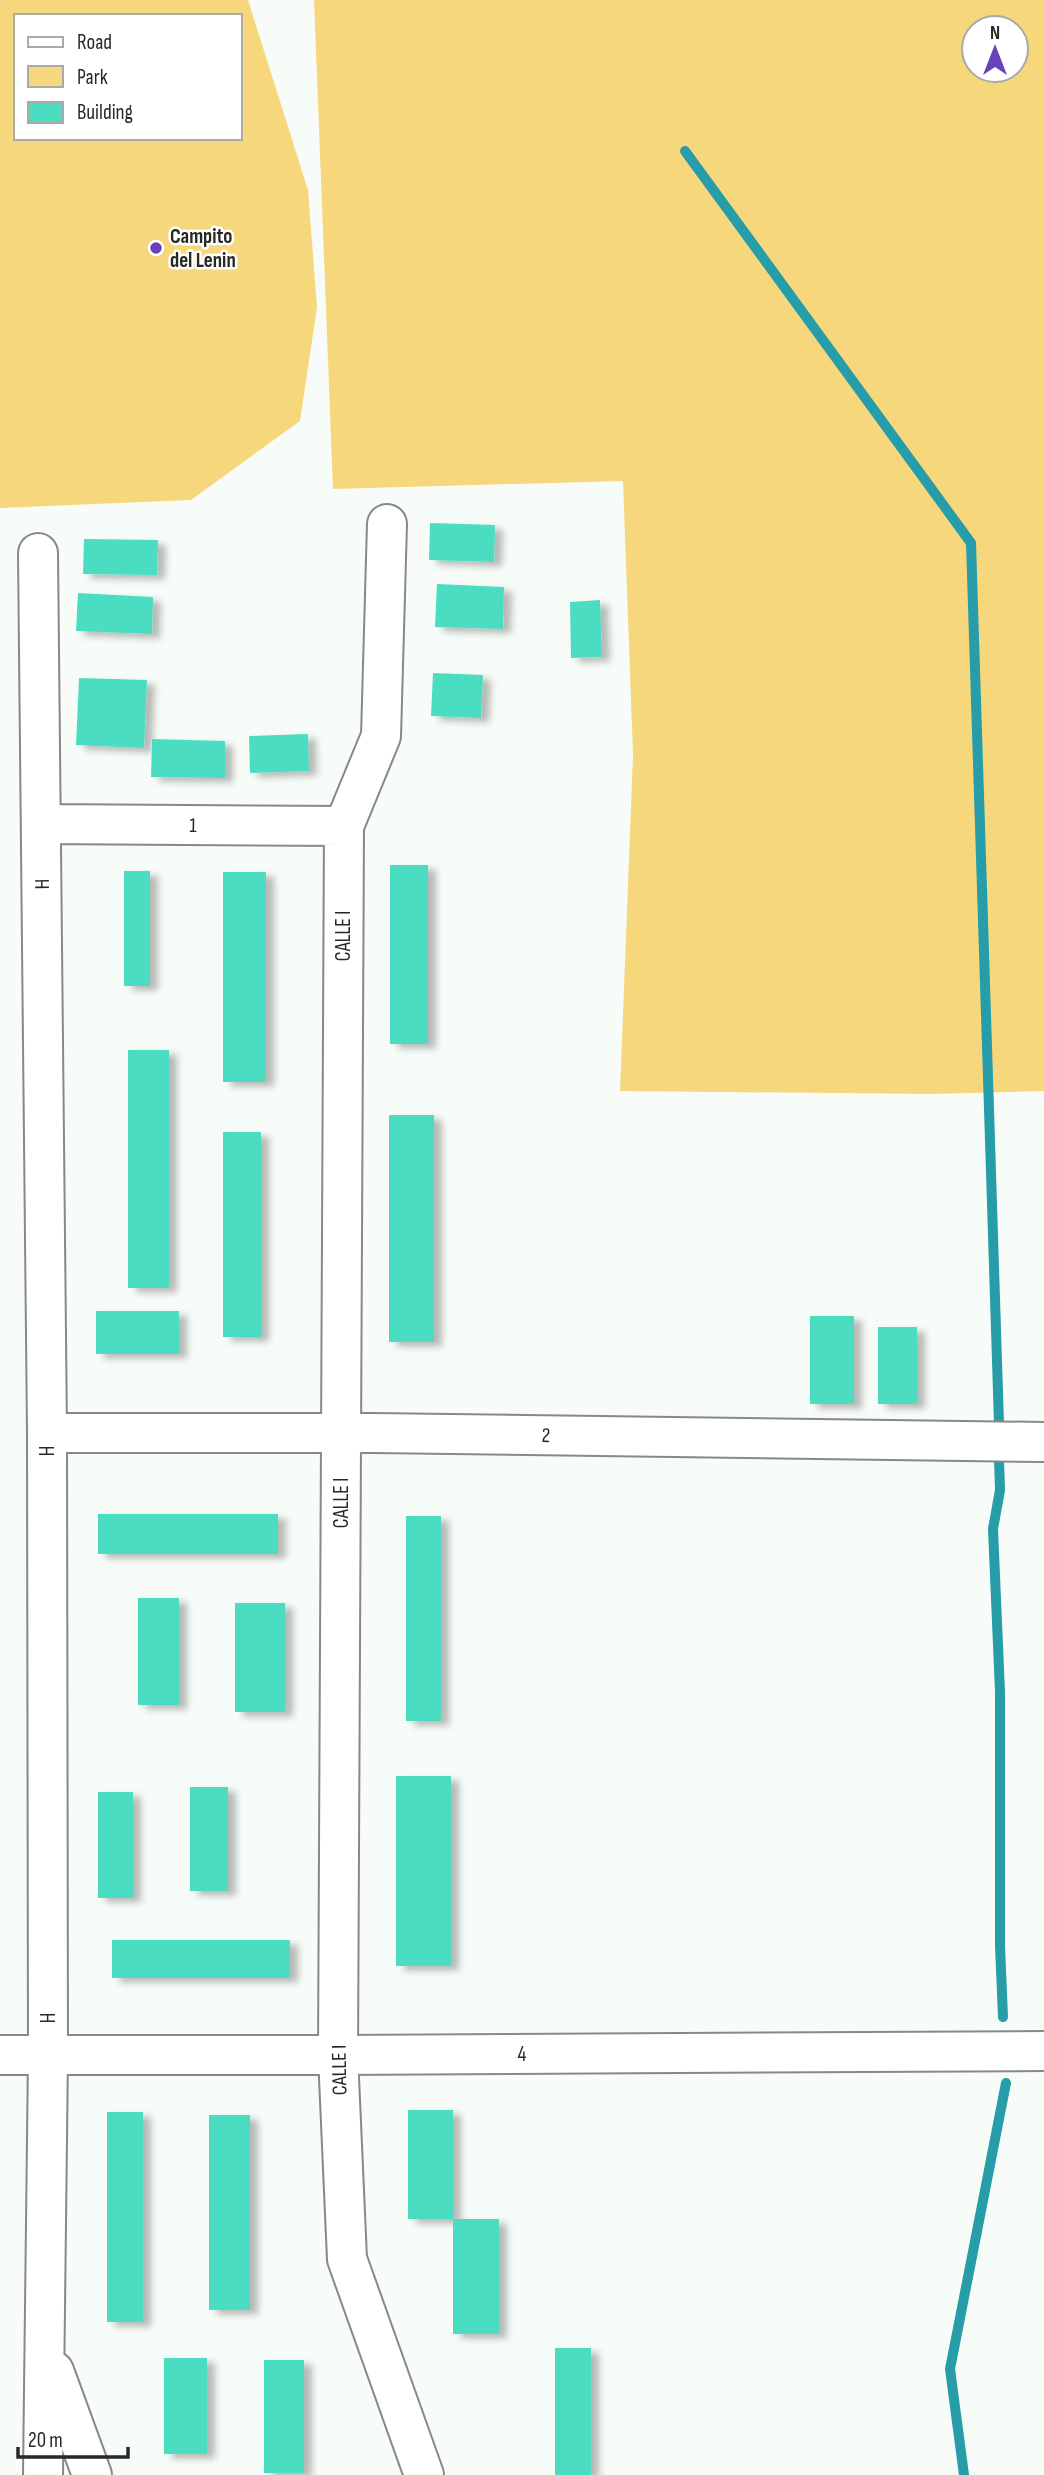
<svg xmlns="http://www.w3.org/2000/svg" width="1044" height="2475" font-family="'Sofia Sans Condensed',sans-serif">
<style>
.green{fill:#f7d77c;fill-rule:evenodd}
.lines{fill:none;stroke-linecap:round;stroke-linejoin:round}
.stream{stroke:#269da9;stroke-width:10}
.building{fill:#4cddc1;filter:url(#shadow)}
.minor-casing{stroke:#868986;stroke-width:42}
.minor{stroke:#fff;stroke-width:38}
.poi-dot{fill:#6941ba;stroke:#fff;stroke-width:2.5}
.labels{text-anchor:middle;stroke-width:5;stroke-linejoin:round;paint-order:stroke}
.poi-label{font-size:21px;font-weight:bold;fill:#272927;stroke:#fff;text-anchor:start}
.street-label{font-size:21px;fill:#272927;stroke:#fff}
</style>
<defs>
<filter id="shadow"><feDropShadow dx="8" dy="4.5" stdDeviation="3.5" flood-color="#0004"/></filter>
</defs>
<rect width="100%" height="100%" fill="#f8fcf8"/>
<path class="green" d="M0,0H248L308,190L317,307L300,421L191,500L0,508ZM16,16H240V138H16Z
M314,0H1044V1091L931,1094L620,1091L633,755L623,481L333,489ZM1016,28V70H974V28Z"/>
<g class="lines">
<path class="stream" d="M685,151L971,543L999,1424
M999,1459L1000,1490L993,1529L1000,1692V1946L1003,2017
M964,2475L950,2369L1006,2083"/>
</g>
<path class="building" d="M430,523L495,525L494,562L429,560Z
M84,539L158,540L157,575L83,574Z
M437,584L504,587L503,629L435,627Z
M78,593L153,597L152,634L76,631Z
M600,600L602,657L571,658L570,602Z
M433,673L483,675L481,718L431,716Z
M79,678L147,680L144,748L76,745Z
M308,734L309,771L250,773L249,736Z
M152,739L225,741V778L151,777Z
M390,865H428V1044H390Z
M124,871H150V986H124Z
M223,872H266V1082H223Z
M128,1050H169V1288H128Z
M389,1115H434V1342H389Z
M223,1132H261V1337H223Z
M96,1311H179V1354H96Z
M810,1316H854V1404H810Z
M878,1327H917V1404H878Z
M98,1514H278V1554H98Z
M406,1516H441V1721H406Z
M138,1598H179V1705H138Z
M235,1603H285V1712H235Z
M396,1776H451V1966H396Z
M190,1787H228V1891H190Z
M98,1792H133V1898H98Z
M112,1940H290V1978H112Z
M408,2110H453V2219H408Z
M107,2112H143V2322H107Z
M209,2115H250V2310H209Z
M453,2219H499V2334H453Z
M555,2348H591V2475H555Z
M164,2358H207V2454H164Z
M264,2360H304V2473H264Z"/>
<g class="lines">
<defs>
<path id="minor" d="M387,524L381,736L344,826L338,2055L347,2259L424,2475
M38,553L47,1433L48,2055L43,2475
M42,824L344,826
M47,1433H372L1044,1442
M0,2055H338L1044,2051
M54,2371L92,2475"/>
</defs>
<use href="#minor" class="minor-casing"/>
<use href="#minor" class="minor"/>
</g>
<circle class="poi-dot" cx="156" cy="248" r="7"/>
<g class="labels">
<g class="poi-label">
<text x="170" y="243">Campito<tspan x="170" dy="24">del Lenin</tspan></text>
</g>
<g class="street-label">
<text transform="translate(193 825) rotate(1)" y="7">1</text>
<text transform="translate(42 884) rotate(-91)" y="7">H</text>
<text transform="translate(343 936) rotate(-90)" y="7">CALLE I</text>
<text transform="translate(546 1435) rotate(1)" y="7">2</text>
<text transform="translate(47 1451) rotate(-90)" y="7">H</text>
<text transform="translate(341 1503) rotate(-90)" y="7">CALLE I</text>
<text transform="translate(48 2018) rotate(-90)" y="7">H</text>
<text x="522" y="2061">4</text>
<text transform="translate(339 2070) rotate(-91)" y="7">CALLE I</text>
</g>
</g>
<rect x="14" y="14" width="228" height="126" fill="#ffffff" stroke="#a9a9a9" stroke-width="2"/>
<rect x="28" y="37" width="35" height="10" fill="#ffffff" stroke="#a9a9a9" stroke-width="2"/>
<text x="77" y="49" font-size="21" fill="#272927">Road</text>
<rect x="28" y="66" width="35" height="21" fill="#f7d77c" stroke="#a9a9a9" stroke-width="2"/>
<text x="77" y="84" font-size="21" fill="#272927">Park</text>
<rect x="28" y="102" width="35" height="21" fill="#4cddc1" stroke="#a9a9a9" stroke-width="2"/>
<text x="77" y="119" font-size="21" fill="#272927">Building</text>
<g transform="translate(995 49)"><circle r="33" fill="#ffffff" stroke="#a9a9a9" stroke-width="2"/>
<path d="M0-5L12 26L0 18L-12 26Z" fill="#6941ba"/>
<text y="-10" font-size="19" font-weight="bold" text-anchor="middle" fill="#272927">N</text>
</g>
<path d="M18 2447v10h110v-10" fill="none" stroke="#272927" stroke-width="3.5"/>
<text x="28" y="2447" font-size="21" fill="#272927" stroke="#ffffff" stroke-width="5" paint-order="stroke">20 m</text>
</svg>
